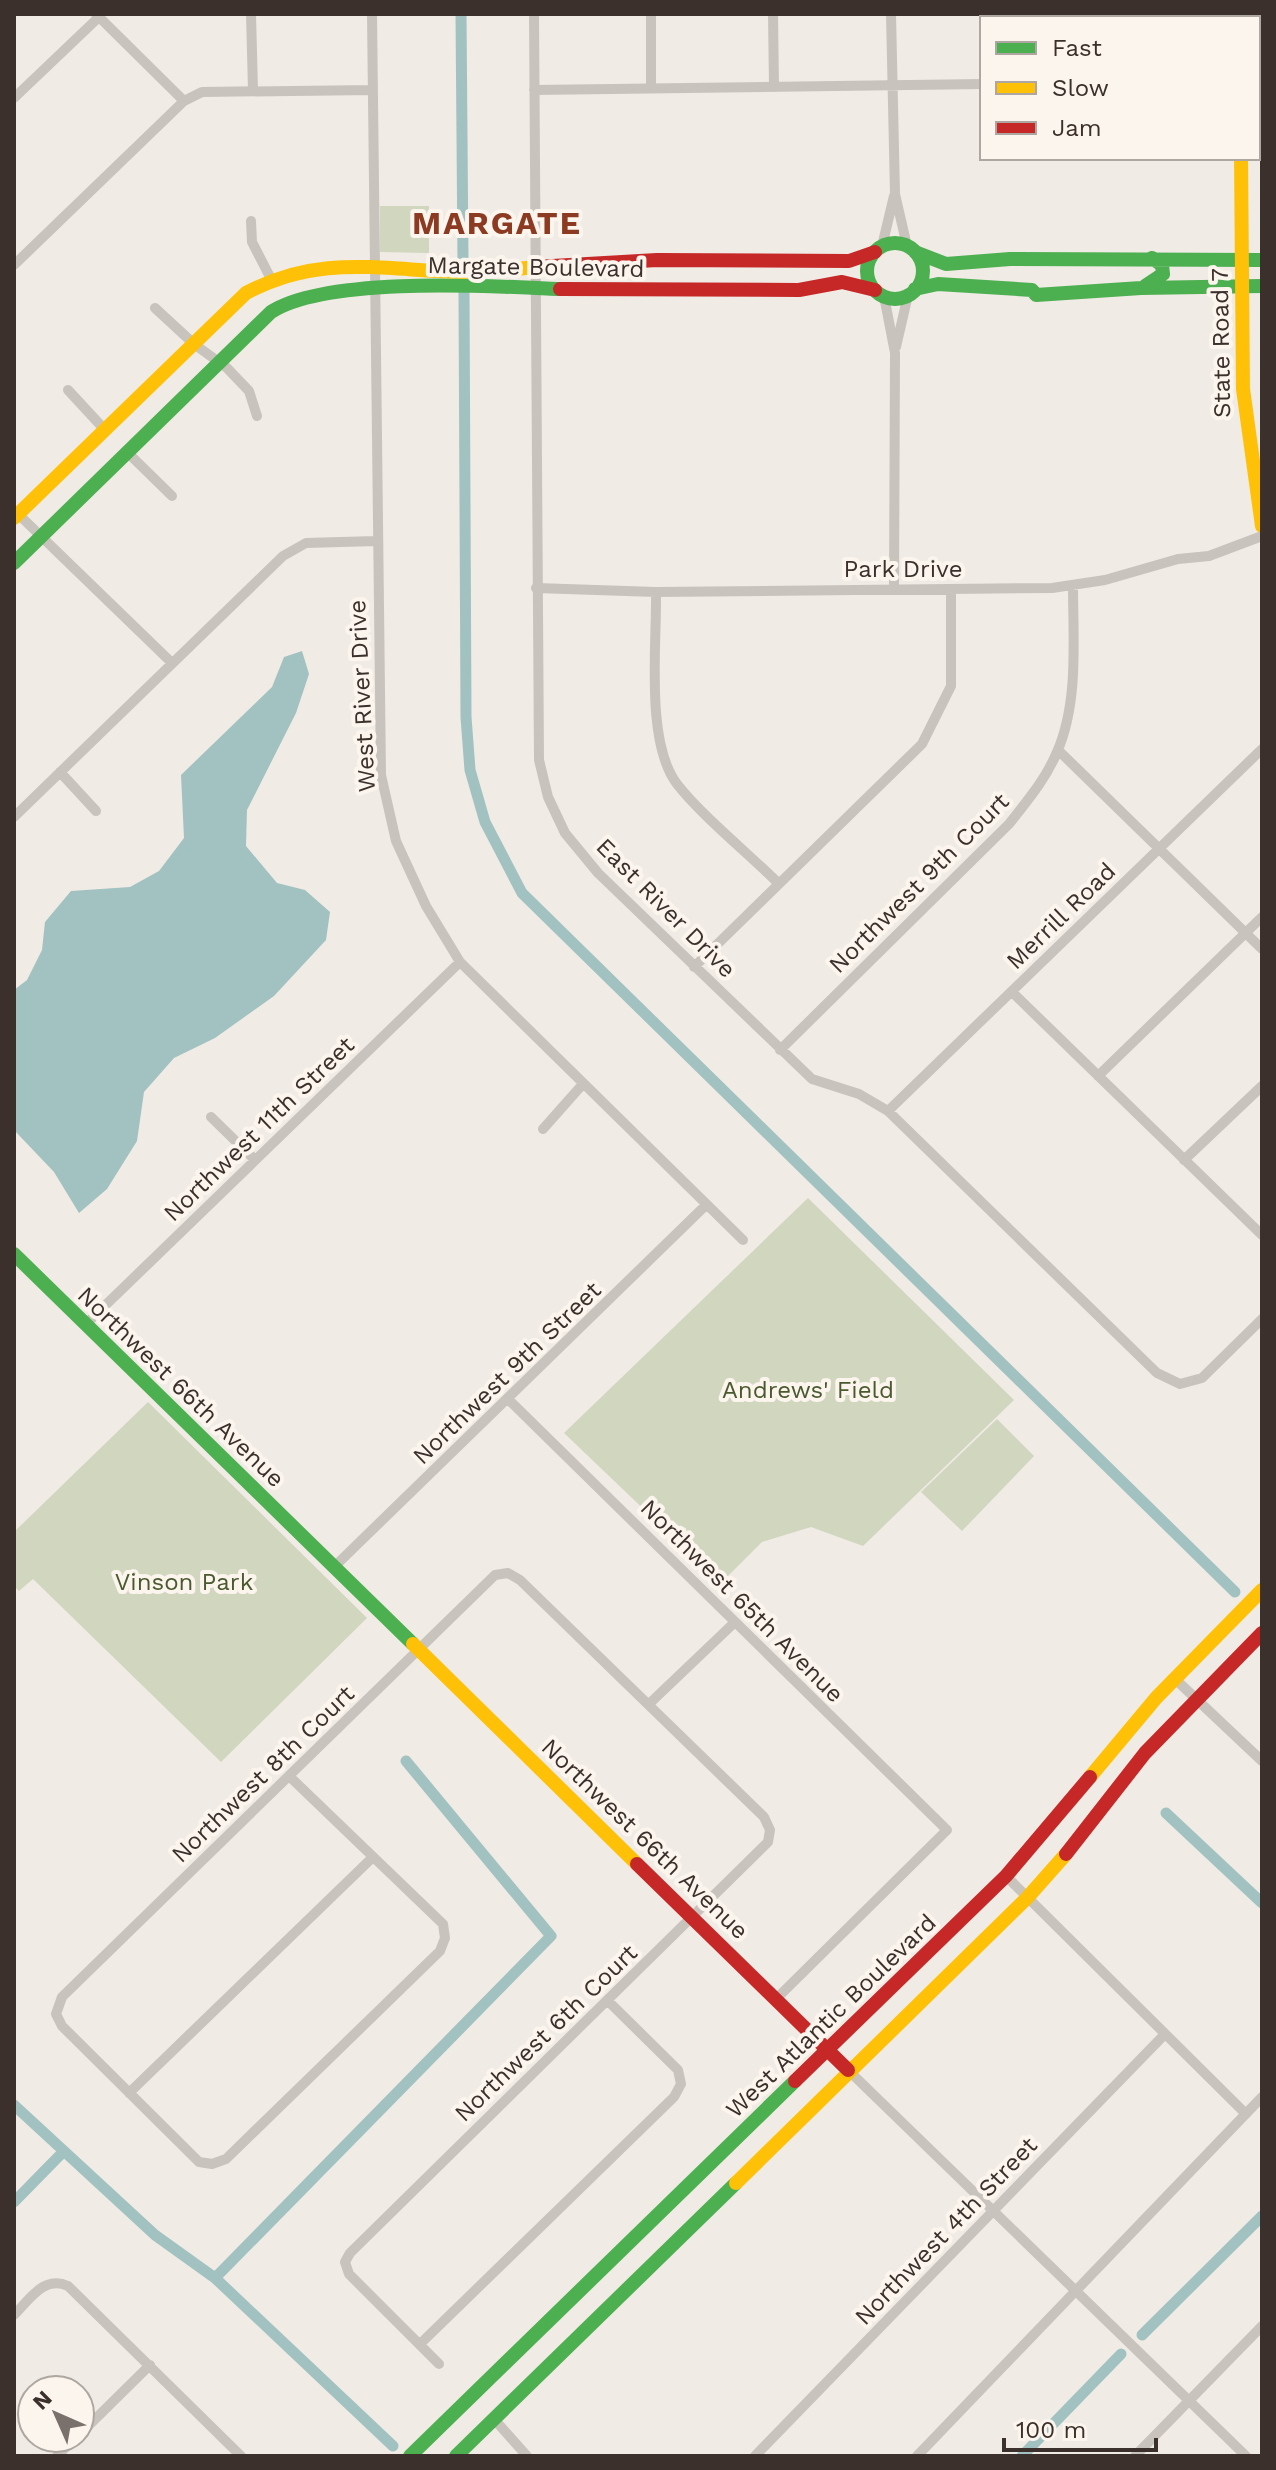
<svg xmlns="http://www.w3.org/2000/svg" width="1276" height="2470" font-family="'Work Sans',sans-serif">
<style>
.green{fill:#d1d6bf}
.water{fill:#a1c2c1}
.lines{fill:none;stroke-linecap:round;stroke-linejoin:round}
.canal{stroke:#a1c2c1;stroke-width:11}
.street{stroke:#c9c3be;stroke-width:10}
.fast{stroke:#4caf50;stroke-width:14}
.slow{stroke:#ffc107;stroke-width:14}
.jam{stroke:#c62828;stroke-width:14}
.labels{text-anchor:middle;stroke-width:8;stroke-linejoin:round;paint-order:stroke}
.street-label{font-size:24px;fill:#3b302b;stroke:#fbf5ee}
.park-label{font-size:24px;fill:#4a5a2e;stroke:#fbf5ee}
.district-label{font-size:32px;font-weight:bold;letter-spacing:2px;fill:#8c3b22;stroke:#fbf5ee}
</style>
<rect width="100%" height="100%" fill="#f0ebe5"/>
<path class="green" d="M380,206H429V253L380,252Z
M808,1198L1014,1400L863,1546L811,1527L762,1542L721,1583L564,1433Z
M148,1402L367,1618L221,1762L33,1579L19,1591L14,1586V1532Z
M997,1419L1034,1456L962,1531L921,1492Z"/>
<path class="water" d="M302,651L309,674L296,713L247,810L246,846L277,883L305,890L330,912L326,940L274,996L215,1038L174,1058L144,1092L137,1141L107,1189L79,1213L54,1172L14,1130V990L27,980L42,950L45,922L71,891L130,887L159,871L184,838L181,775L272,687L284,657Z"/>
<g class="lines">
<path class="canal" d="M461,14L463,260
M464,293L466,717L470,770L485,822L522,893L1235,1592
M1166,1813L1262,1903
M14,2105L155,2235L215,2278L393,2446
M14,2202L64,2151
M215,2278L551,1936L406,1761
M1142,2335L1262,2216
M1022,2456L1121,2354"/>
<path class="street" d="M96,14L184,101
M251,14L253,90
M372,14L381,775L396,841L426,906L460,962L743,1240
M534,14L539,760L548,797L565,833L598,873L812,1079L859,1094L888,1111L1157,1373L1180,1384L1202,1378L1262,1319
M651,14V87
M773,14L774,86
M891,14L895,194L907,246
M1010,18L1011,14
M534,90L982,84
M14,98L99,17
M251,221L252,242L270,277
M882,246L894,196
M14,265L184,101L202,92L372,90
M884,296L895,353L894,589
M155,308L194,344L227,368L249,391L257,416
M896,347L908,295
M68,390L105,430
M127,452L172,496
M16,512L172,663
M536,588L656,592L1052,588L1105,580L1178,559L1209,556L1262,536
M656,592C657,644 645,742 677,784C701,815 749,854 778,883
M1058,750L1262,949
M60,772L96,811
M14,817L283,556L306,543L376,541
M694,967L922,744L951,686V590
M1012,992L1262,1235
M780,1050L1009,824C1027,801 1046,779 1057,752C1079,702 1073,638 1073,586
M1098,1076L1262,917
M888,1111L1262,749
M211,1117L255,1160
M543,1129L582,1085
M1184,1160L1262,1086
M86,1324L460,962
M509,1400L947,1830L777,1998
M334,1567L706,1205
M1174,1678L1262,1761
M649,1704L735,1622
M289,1776L443,1924L445,1938L440,1951L226,2159L212,2164L199,2162L62,2026L56,2014L62,1997L495,1575L508,1573L520,1580L764,1817L770,1830L768,1842L350,2253L345,2262L349,2274L439,2364
M1006,1876L1246,2114
M848,2070L1246,2456
M129,2093L373,1857
M14,2315C30,2299 44,2275 68,2286L241,2456
M420,2344L674,2097L681,2084L678,2070L608,2001
M494,2419L527,2456
M80,2434L150,2365
M57,2456L75,2438
M755,2456L1165,2034
M917,2456L1262,2097
M1135,2456L1262,2326"/>
<path class="fast" d="M1230,15L1239,18
M1258,37L1262,80
M867 271a28 28 0 1 1 56 0a28 28 0 1 1-56 0Z
M915,252L946,264L1010,259L1262,260
M1145,286L1163,274L1162,265L1152,258
M915,289L938,284L1032,290L1036,295L1141,288L1262,286
M14,563L271,312C327,276 491,286 560,289
M14,1254L413,1644
M410,2456L795,2081
M456,2456L736,2183"/>
<path class="slow" d="M1241,158L1243,389L1262,526
M14,518L246,293C312,258 365,267 437,271C470,273 502,271 535,267
M413,1644L637,1864
M1090,1777L1156,1698L1262,1590
M736,2183L1027,1898L1066,1854"/>
<path class="jam" d="M1254,14L1255,18
M535,267L657,260L849,261L875,252
M560,289L799,290L842,282L875,290
M1066,1854L1145,1753L1262,1633
M637,1864L848,2070
M795,2081L1006,1876L1090,1777"/>
</g>
<g class="labels">
<g class="street-label">
<text transform="translate(536 267) rotate(1)" y="8">Margate Boulevard</text>
<text transform="translate(1221 343) rotate(-91)" y="8">State Road 7</text>
<text x="903" y="577">Park Drive</text>
<text transform="translate(362 696) rotate(-93)" y="8">West River Drive</text>
<text transform="translate(919 883) rotate(-45)" y="8">Northwest 9th Court</text>
<text transform="translate(666 908) rotate(45)" y="8">East River Drive</text>
<text transform="translate(1061 916) rotate(-44)" y="8">Merrill Road</text>
<text transform="translate(259 1129) rotate(-44)" y="8">Northwest 11th Street</text>
<text transform="translate(507 1373) rotate(-44)" y="8">Northwest 9th Street</text>
<text transform="translate(181 1387) rotate(44)" y="8">Northwest 66th Avenue</text>
<text transform="translate(742 1601) rotate(45)" y="8">Northwest 65th Avenue</text>
<text transform="translate(263 1774) rotate(-44)" y="8">Northwest 8th Court</text>
<text transform="translate(645 1839) rotate(44)" y="8">Northwest 66th Avenue</text>
<text transform="translate(831 2016) rotate(-44)" y="8">West Atlantic Boulevard</text>
<text transform="translate(546 2033) rotate(-44)" y="8">Northwest 6th Court</text>
<text transform="translate(946 2231) rotate(-46)" y="8">Northwest 4th Street</text>
</g>
<g class="park-label">
<text x="808" y="1398">Andrews' Field</text>
<text x="184" y="1590">Vinson Park</text>
</g>
<g class="district-label">
<text x="497" y="234">MARGATE</text>
</g>
</g>
<rect width="1276" height="2470" fill="none" stroke="#3b302b" stroke-width="32"/>
<rect x="980" y="16" width="280" height="144" fill="#fbf5ee" stroke="#aea6a0" stroke-width="2"/>
<rect x="996" y="42" width="40" height="12" fill="#4caf50" stroke="#aea6a0" stroke-width="2"/>
<text x="1052" y="56" font-size="24" fill="#3b302b">Fast</text>
<rect x="996" y="82" width="40" height="12" fill="#ffc107" stroke="#aea6a0" stroke-width="2"/>
<text x="1052" y="96" font-size="24" fill="#3b302b">Slow</text>
<rect x="996" y="122" width="40" height="12" fill="#c62828" stroke="#aea6a0" stroke-width="2"/>
<text x="1052" y="136" font-size="24" fill="#3b302b">Jam</text>
<g transform="translate(56 2414) rotate(315)"><circle r="38" fill="#fbf5ee" stroke="#aea6a0" stroke-width="2"/>
<path d="M0-6L14 30L0 20L-14 30Z" fill="#7a716c"/>
<text y="-12" font-size="22" font-weight="bold" text-anchor="middle" fill="#3b302b">N</text>
</g>
<path d="M1004 2438v12h152v-12" fill="none" stroke="#3b302b" stroke-width="4"/>
<text x="1016" y="2438" font-size="24" fill="#3b302b" stroke="#fbf5ee" stroke-width="6" paint-order="stroke">100 m</text>
</svg>
